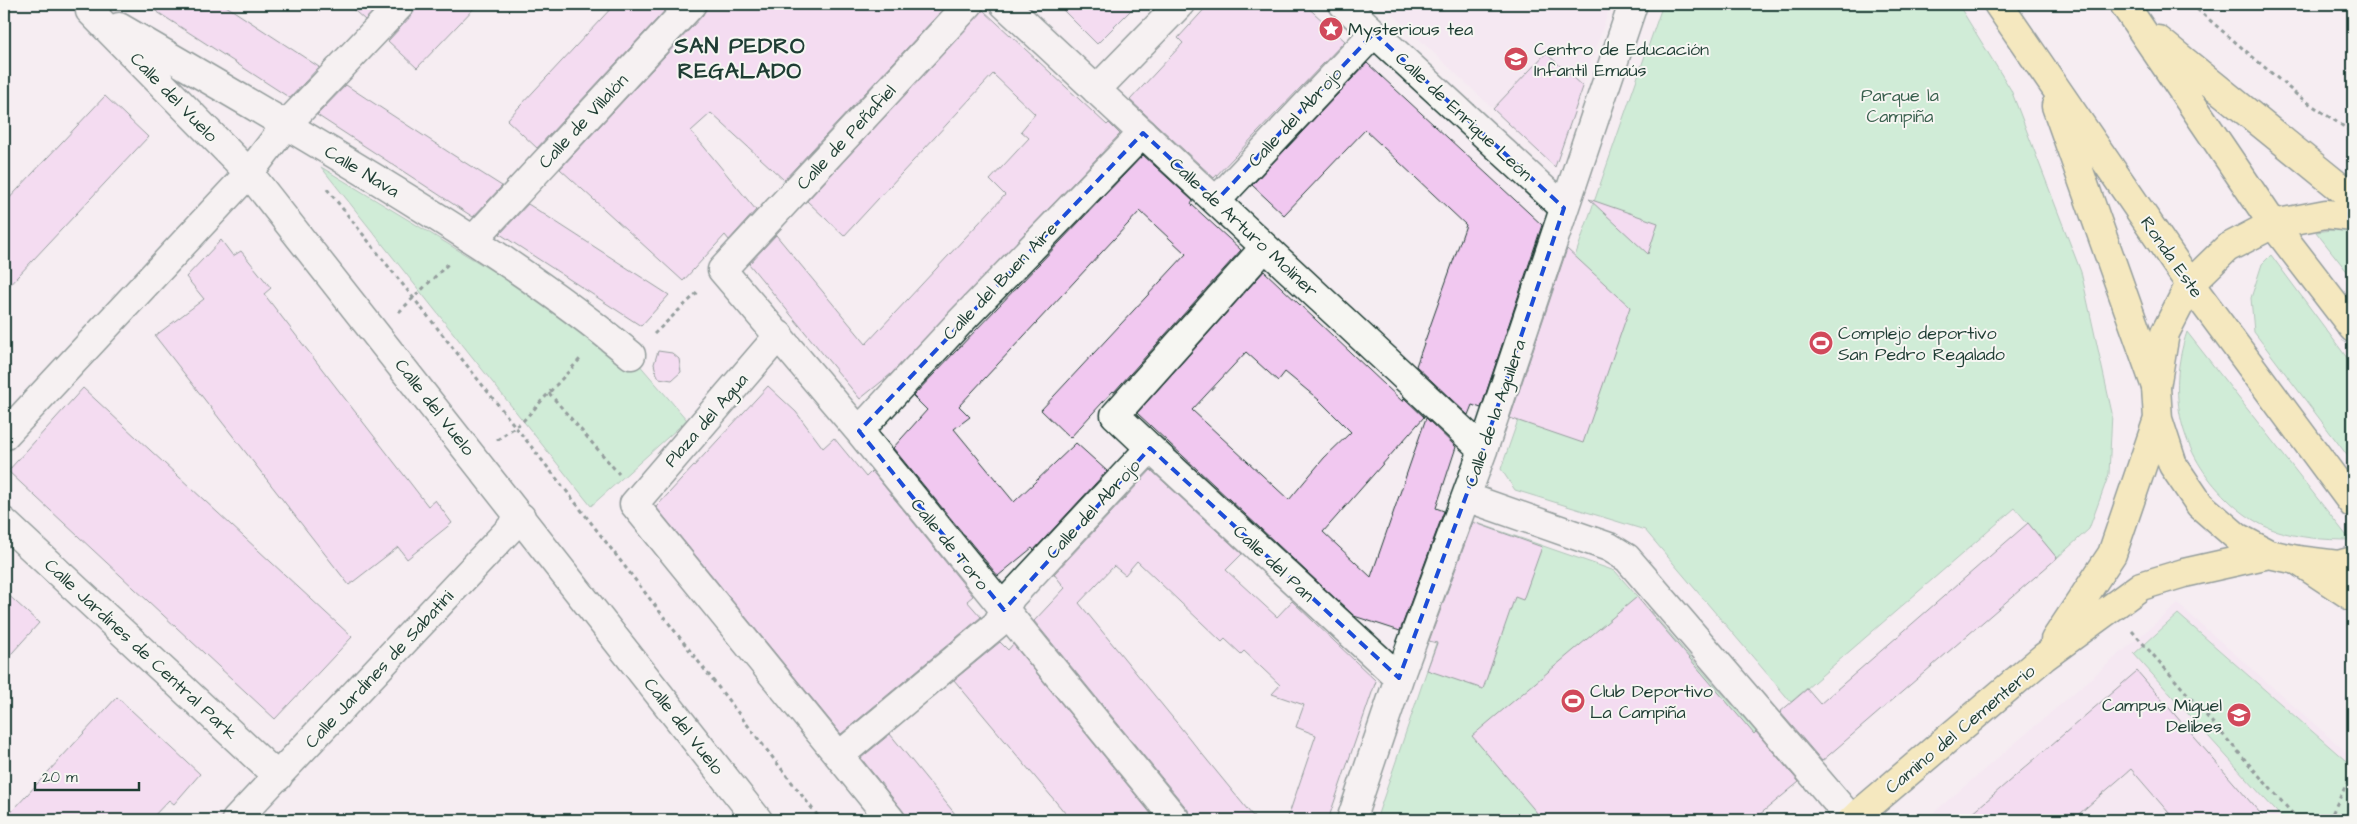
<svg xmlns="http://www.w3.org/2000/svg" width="2357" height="824" font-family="'Architects Daughter',sans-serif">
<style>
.built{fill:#f4e2f1}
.green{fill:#a3eab7;stroke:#619476}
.building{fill:#f1c8f0;stroke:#1f3d34;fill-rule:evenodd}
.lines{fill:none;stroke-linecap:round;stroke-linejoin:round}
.minor-casing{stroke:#1f3d34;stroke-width:31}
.major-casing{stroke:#1f3d34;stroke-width:31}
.highway-casing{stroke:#1f3d34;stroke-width:31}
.path{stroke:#1f3d34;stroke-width:3;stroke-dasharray:4 4;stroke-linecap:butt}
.minor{stroke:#f6f6f2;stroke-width:28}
.major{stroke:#f4e382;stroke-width:28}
.highway{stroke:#f4e382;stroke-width:28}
.marked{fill:none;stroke:#1d4ed8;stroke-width:4;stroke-dasharray:10 6;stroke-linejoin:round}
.labels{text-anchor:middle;stroke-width:4;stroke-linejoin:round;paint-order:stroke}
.poi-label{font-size:18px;fill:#1f3d34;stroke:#f6f6f2;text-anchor:start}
.park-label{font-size:18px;fill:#39604e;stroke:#f6f6f2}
.street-label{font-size:18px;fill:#1f3d34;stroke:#f6f6f2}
.district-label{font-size:22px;font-weight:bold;letter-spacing:1px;fill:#1f3d34;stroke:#f6f6f2}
</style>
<rect width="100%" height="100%" fill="#f5edf2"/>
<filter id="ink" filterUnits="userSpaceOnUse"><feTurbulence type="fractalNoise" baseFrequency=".02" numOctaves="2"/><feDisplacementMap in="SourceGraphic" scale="10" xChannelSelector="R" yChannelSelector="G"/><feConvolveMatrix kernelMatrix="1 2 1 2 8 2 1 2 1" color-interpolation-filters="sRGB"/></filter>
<g filter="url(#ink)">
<path class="built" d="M1385,4H1611L1555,167L1386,8Z
M2178,604L2353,758V820H2266L2137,672L1964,820H1925Z
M2131,769L2175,820H2072Z"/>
<path class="green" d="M1663,4H1958L2011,90L2081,272L2112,413L2109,474L2089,529L2057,558L2015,508L1791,702L1645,530L1515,490L1501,469Z
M321,167L631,355L687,420L591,506Z
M2339,229L2353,232V279L2316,232Z
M2271,255L2353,366V463L2254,332L2251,298L2262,264Z
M2187,332L2350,540C2324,540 2299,538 2274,530C2257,524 2240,512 2227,499C2180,453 2166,394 2187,332Z
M1477,523L1615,571L1756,732L1655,820H1376Z
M2178,614L2353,767V820H2284L2134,654Z"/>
<path class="building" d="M145,4H223L319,67L290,98Z
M347,4H380L365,20Z
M416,4H478L417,68L388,41L412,15Z
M615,4H671L537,148L507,120Z
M707,4H948L784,180L711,113L691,131L756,210L729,240L725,235L683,281L560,169L703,15Z
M1057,4H1137L1097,44Z
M1209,4H1304L1345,41L1214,178L1130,100L1183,43L1178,38Z
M983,10L1107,125L1109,123L1120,134L891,374L860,399L749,264L776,235L866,344L1005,195L990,180L1029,138L1021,131L1035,114L993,74L844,236L807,201Z
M1546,53L1583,87L1555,167L1493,109Z
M1367,63L1542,225L1481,408L1472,405L1468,415L1416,366L1466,225L1365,130L1284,215L1252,185Z
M346,85L453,155L502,186L473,217L317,115Z
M105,96L148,137L4,291V204Z
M1143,155L1193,201L1191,204L1241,250L1114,392L1113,391L1070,438L1041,410L1186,254L1140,211L959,406L970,417L954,429L1014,502L1076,443L1107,471L1034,550L1032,548L998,576L893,448L927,410L913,396Z
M1589,199L1658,223L1648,254Z
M528,204L553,220L669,295L641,326L500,234Z
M221,240L233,256L241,251L271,288L264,294L428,506L435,500L452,523L407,559L398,547L349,585L155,336L204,299L186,277Z
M1567,249L1630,307L1583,443L1510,418Z
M1264,271L1403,402L1404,398L1424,417L1323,532L1371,577L1426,418L1456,447L1436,508L1444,511L1400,631L1354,616L1137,413ZM1246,352L1278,381L1285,372L1319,400L1351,432L1324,458L1289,500L1192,410Z
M658,351L672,353L679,359L681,372L672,380L659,378L656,372L654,364Z
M768,386L796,412L823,448L834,438L866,477L872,471L973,596L967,601L981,617L841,734L656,507Z
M83,388L352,637L275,719L8,471Z
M1151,470L1242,554L1226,570L1277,617L1292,601L1376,681L1328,820H1287L1316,735L1296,727L1304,705L1272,694L1280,685L1244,651L1241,654L1225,639L1222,642L1137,561L1125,575L1114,566L1079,603L1256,820H1191L1188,810L1034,621L1065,588L1054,574Z
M1473,522L1542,547L1523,600L1515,597L1483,689L1427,670L1437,643L1429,641Z
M2028,523L2057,558L1822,761L1780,712L1807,689L1820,704Z
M4,591L39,623L4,662Z
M1637,597L1754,734L1756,732L1799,782L1753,820H1543L1472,736Z
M1000,642L1008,650L1013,644L1156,820H1071L954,680Z
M2137,671L2266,820H2175L2131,769L2072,820H1964Z
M117,697L200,774L174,804L169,800L150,820H4Z
M890,734L960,820H910L905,814L861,758Z"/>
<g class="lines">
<defs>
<path id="minor" d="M97,4L90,11L249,173L758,820
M969,4L722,270L859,431L1176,820
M1004,4L1483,450
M1343,4L1564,208
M119,27C205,77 291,127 376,179C464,233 552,289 631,355
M1096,90L1180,4
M1216,201L1374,33
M474,239L692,4
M779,335L634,504L891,820
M859,431L961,321L1143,133
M4,436L249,173L286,125L401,4
M1150,448L1399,678
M1466,497L1609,547L1627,558L1852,820
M4,522L278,777
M839,756L997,624L1011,597L1150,448L1115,415L1265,247
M236,820L521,517
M1351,820L1399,678L1483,450L1633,4"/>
<path id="major" d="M2353,217L2326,214L2273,224L2227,248L2190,284L2165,333L2156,387L2158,419L2173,465L2200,505L2237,537L2269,554L2297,560L2338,565L2353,561
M2055,640L2112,554L2158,419
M1852,820L2044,657L2141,586L2184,573L2269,554"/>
<path id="highway" d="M1998,4L2190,284L2353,504
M2124,4L2273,224L2353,328
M2158,40L2353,198
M2056,106L2156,387
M2297,560L2353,597"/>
</defs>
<use href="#minor" class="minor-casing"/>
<use href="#major" class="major-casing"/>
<use href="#highway" class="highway-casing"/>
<path class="path" d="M2191,4L2297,95L2353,133
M327,189L568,493L821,820
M399,312L450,262
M654,334L698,292
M549,393L619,474
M497,440L523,421L582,357
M2132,631L2298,820
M2329,820L2350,777L2353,774"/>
<use href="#minor" class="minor"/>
<use href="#major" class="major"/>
<use href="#highway" class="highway"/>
</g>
</g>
<path d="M0 0H2357V824H0ZM1374,33L1564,208L1483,450L1399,678L1150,448L1004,610L859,431L1143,133L1216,201Z" fill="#f5edf2" fill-opacity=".55" fill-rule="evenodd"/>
<path class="marked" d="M1374,33L1564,208L1483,450L1399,678L1150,448L1004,610L859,431L1143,133L1216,201Z"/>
<defs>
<symbol id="sight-disc" viewBox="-11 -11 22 22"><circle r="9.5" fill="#d1495b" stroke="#f6f6f2"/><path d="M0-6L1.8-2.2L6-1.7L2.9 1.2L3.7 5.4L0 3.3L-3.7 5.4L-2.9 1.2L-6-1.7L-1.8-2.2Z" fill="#fff"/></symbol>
<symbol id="school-disc" viewBox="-11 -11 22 22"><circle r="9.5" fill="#d1495b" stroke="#f6f6f2"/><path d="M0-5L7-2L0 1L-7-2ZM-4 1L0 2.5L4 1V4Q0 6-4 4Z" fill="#fff"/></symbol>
<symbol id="stadium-disc" viewBox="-11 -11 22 22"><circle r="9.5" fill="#d1495b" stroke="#f6f6f2"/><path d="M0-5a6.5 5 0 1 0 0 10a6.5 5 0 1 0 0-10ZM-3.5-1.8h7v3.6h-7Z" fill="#fff"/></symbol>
<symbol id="university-disc" viewBox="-11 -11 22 22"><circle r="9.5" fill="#d1495b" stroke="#f6f6f2"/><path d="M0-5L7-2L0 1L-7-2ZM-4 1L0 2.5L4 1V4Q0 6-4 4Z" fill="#fff"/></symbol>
</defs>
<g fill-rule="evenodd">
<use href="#sight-disc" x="1317" y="15" width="28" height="28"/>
<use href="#school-disc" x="1502" y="45" width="28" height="28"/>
<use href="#stadium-disc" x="1807" y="329" width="28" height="28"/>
<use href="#stadium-disc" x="1559" y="687" width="28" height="28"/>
<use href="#university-disc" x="2225" y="701" width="28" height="28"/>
</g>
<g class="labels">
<g class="poi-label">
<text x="1348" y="35">Mysterious tea</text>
<text x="1534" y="55">Centro de Educación<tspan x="1534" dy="21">Infantil Emaús</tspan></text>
<text x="1838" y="339">Complejo deportivo<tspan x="1838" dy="21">San Pedro Regalado</tspan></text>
<text x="1590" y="697">Club Deportivo<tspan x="1590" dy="21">La Campiña</tspan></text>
<text x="2222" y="711" text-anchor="end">Campus Miguel<tspan x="2222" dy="21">Delibes</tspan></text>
</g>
<g class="park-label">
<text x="1900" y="101">Parque la<tspan x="1900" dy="21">Campiña</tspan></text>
</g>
<g class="street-label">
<text transform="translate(174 97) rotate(46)" y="6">Calle del Vuelo</text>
<text transform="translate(1464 116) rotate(43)" y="6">Calle de Enrique León</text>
<text transform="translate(1295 117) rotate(-47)" y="6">Calle del Abrojo</text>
<text transform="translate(583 121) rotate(-47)" y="6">Calle de Villalón</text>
<text transform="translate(846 137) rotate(-47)" y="6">Calle de Peñafiel</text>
<text transform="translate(362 171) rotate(31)" y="6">Calle Nava</text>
<text transform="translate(1244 227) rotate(43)" y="6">Calle de Arturo Moliner</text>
<text transform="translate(2172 257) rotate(55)" y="6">Ronda Este</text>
<text transform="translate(1000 281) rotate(-46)" y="6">Calle del Buen Aire</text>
<text transform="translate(435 407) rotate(52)" y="6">Calle del Vuelo</text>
<text transform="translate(1495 413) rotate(-71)" y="6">Calle de la Aguilera</text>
<text transform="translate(706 420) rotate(-49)" y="6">Plaza del Agua</text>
<text transform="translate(1093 509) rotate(-47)" y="6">Calle del Abrojo</text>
<text transform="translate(950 544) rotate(51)" y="6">Calle de Toro</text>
<text transform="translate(1274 563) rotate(43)" y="6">Calle del Pan</text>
<text transform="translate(141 649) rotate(43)" y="6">Calle Jardines de Central Park</text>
<text transform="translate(379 669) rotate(-47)" y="6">Calle Jardines de Sabatini</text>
<text transform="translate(684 726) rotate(52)" y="6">Calle del Vuelo</text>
<text transform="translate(1960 729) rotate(-40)" y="6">Camino del Cementerio</text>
</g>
<g class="district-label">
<text x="740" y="53">SAN PEDRO<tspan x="740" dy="25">REGALADO</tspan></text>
</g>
</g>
<rect width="2357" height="824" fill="none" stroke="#f6f6f2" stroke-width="20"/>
<rect x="10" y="10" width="2337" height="804" fill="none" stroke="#1f3d34" stroke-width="2" filter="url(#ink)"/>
<path d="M35 782v8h104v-8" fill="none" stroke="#1f3d34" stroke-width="2.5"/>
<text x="42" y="782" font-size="15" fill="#1f3d34" stroke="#f6f6f2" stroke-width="4" paint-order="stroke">20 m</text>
</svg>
